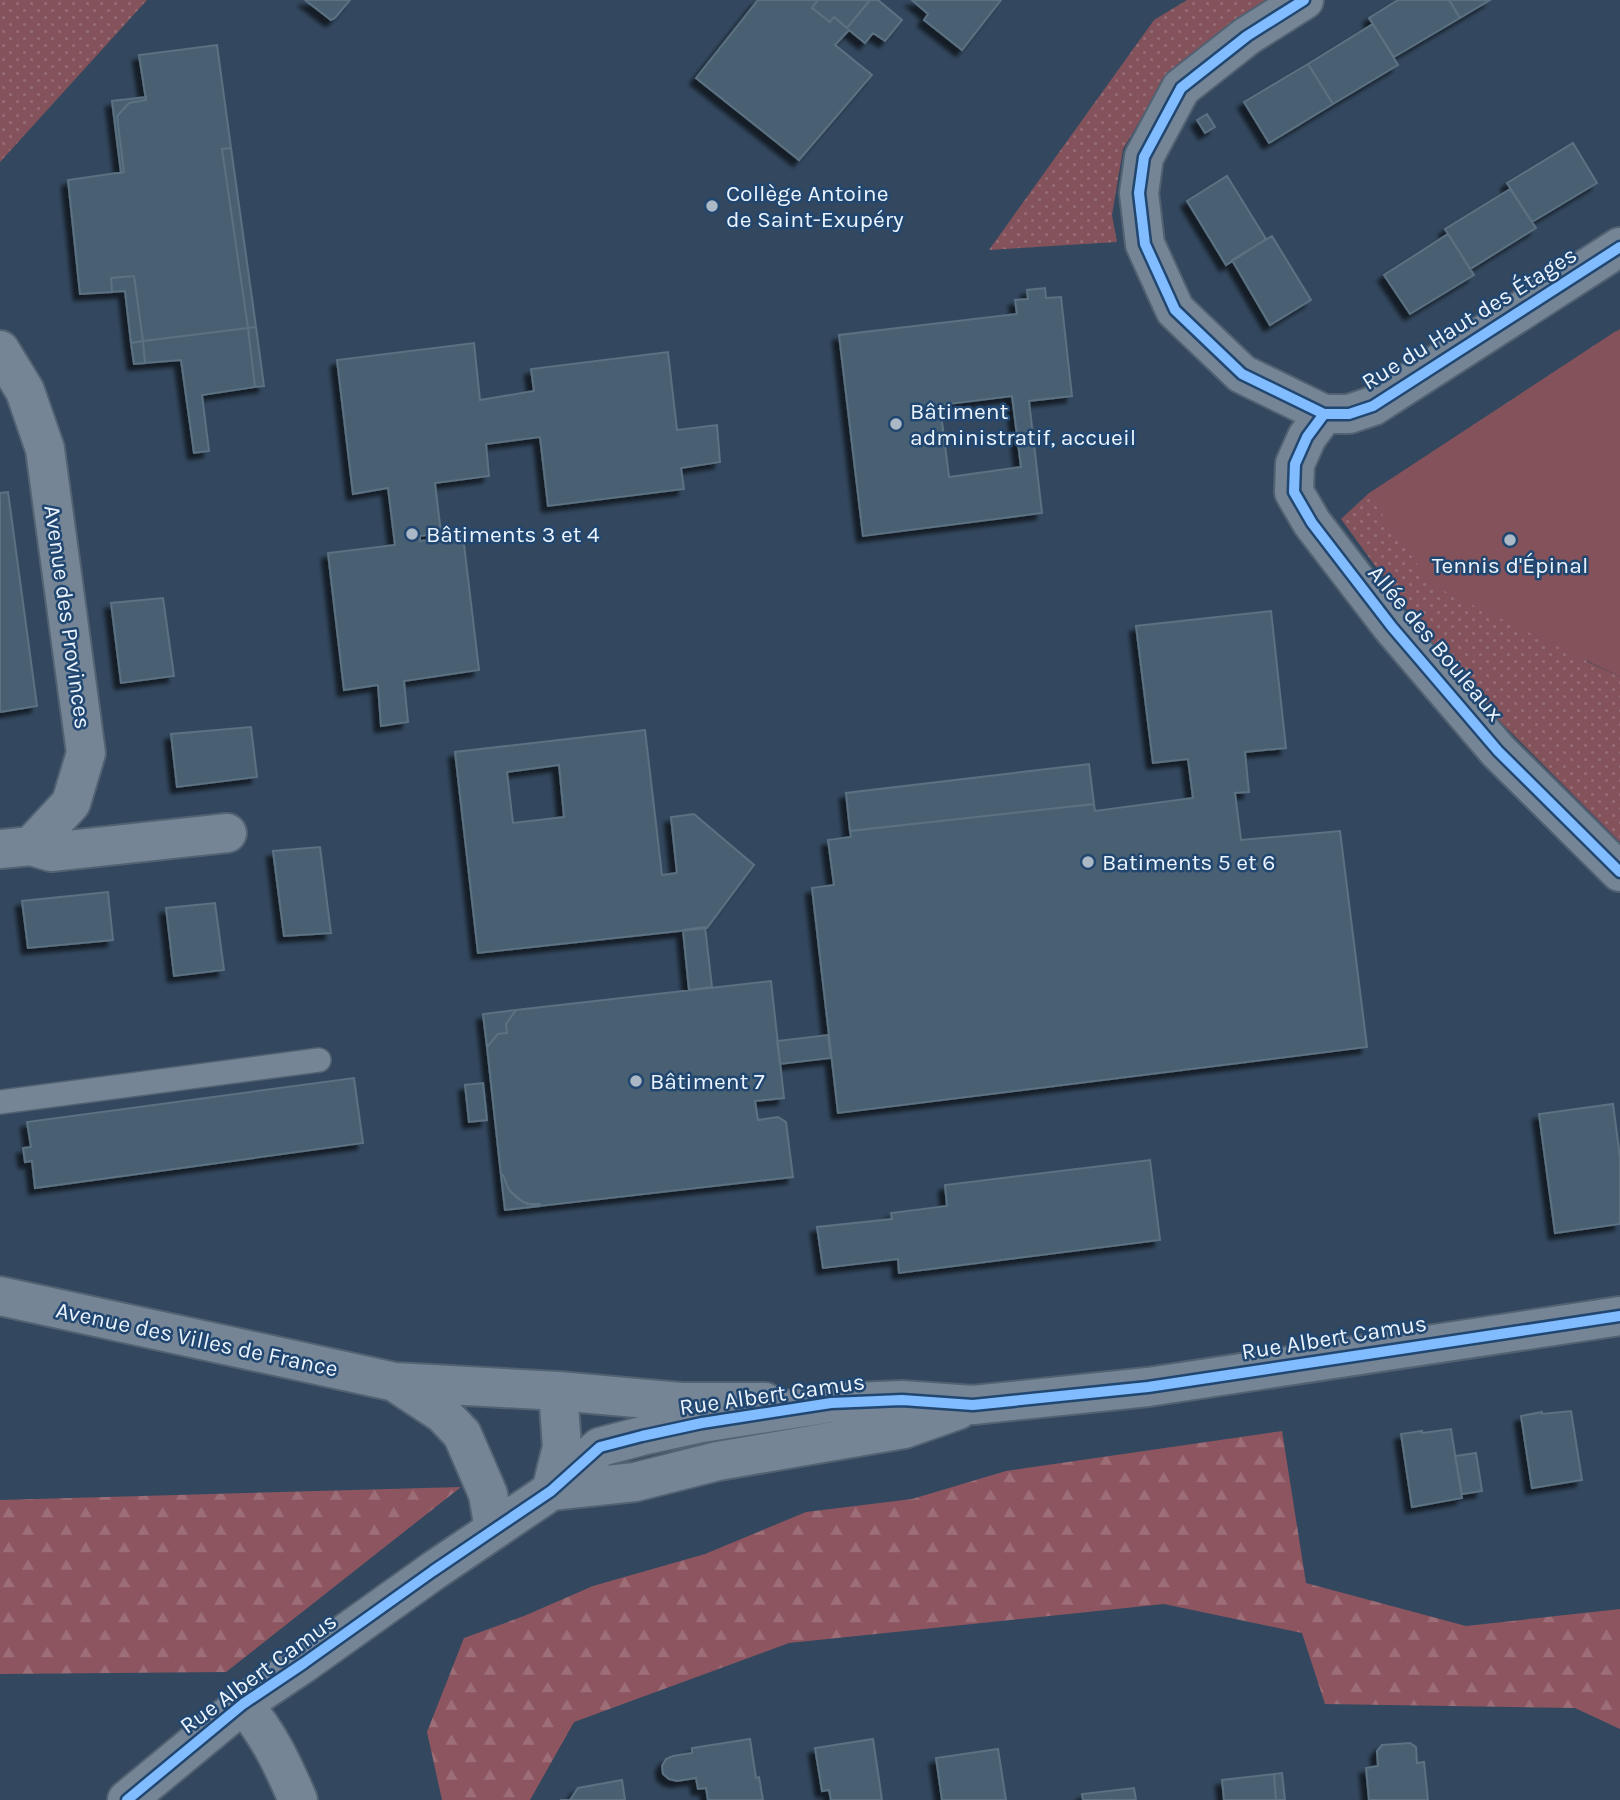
<svg xmlns="http://www.w3.org/2000/svg" width="1620" height="1800" font-family="Karla,sans-serif">
<style>
.grass{fill:url(#grass-dots)}
.forest{fill:url(#forest-firs)}
.pitch{fill:#83525b}
.building{fill:#4a6172;stroke:#5b7181;stroke-width:2;fill-rule:evenodd;filter:url(#shadow)}
.lines{fill:none;stroke-linecap:round;stroke-linejoin:round}
.lane-casing{stroke:#526272;stroke-width:26}
.street-casing{stroke:#526272;stroke-width:42}
.secondary-casing{stroke:#526272;stroke-width:42}
.lane{stroke:#758596;stroke-width:23}
.street{stroke:#758596;stroke-width:38}
.secondary{stroke:#758596;stroke-width:38}
.cycleway-casing{stroke:#214771;stroke-width:15}
.cycleway{stroke:#80bcff;stroke-width:10}
.poi-dot{fill:#abb8c6;stroke:#214771;stroke-width:2.5}
.labels{text-anchor:middle;stroke-width:5;stroke-linejoin:round;paint-order:stroke}
.poi-label{font-size:23px;fill:#ebf4fe;stroke:#214771;text-anchor:start}
.street-label{font-size:23px;fill:#ebf4fe;stroke:#214771}
</style>
<defs>
<pattern id="grass-dots" width="8" height="8" patternUnits="userSpaceOnUse" patternTransform="scale(1.75)"><rect width="8" height="8" fill="#83525b"/><path d="M2 2h.1M6 6h.1" fill="none" stroke="#956c74" stroke-width="1.8" stroke-linecap="round"/></pattern>
<pattern id="forest-firs" width="22" height="20" patternUnits="userSpaceOnUse" patternTransform="scale(1.75)"><rect width="22" height="20" fill="#8d555f"/><path d="M5 1l3.5 6h-7zM16 11l3.5 6h-7z" fill="#9d6e77"/></pattern>
<filter id="shadow"><feDropShadow dx="-6" dy="6" stdDeviation="2" flood-color="#0009"/></filter>
</defs>
<rect width="100%" height="100%" fill="#33485f"/>
<path class="grass" d="M0,0H147L0,162Z
M1187,0H1275L1207,44L1157,92L1123,149L1112,215L1117,242L989,250L1154,20Z
M1616,331L1586,661L1620,677V842L1457,678L1341,519L1368,494Z"/>
<path class="forest" d="M1282,1431L1306,1583L1466,1626L1620,1609V1729L1575,1708L1325,1704L1302,1633L1164,1604L789,1643L574,1722L530,1800H442L427,1732L464,1638L524,1616L593,1586L705,1554L806,1512L912,1499L1006,1471Z
M461,1487L226,1672L0,1674V1500Z"/>
<path class="pitch" d="M1620,329V677L1432,585L1368,494Z"/>
<path class="building" d="M305,0H350L335,18L331,20Z
M758,0H816L817,1L812,8L830,22L834,17L847,28L870,0H878L902,20L885,41L873,33L865,43L849,30L835,45L872,75L799,160L696,78Z
M816,0H870L847,28L834,17L830,22L812,8L817,1Z
M912,0H1001L962,50L924,20L928,14Z
M1398,0H1449L1460,18L1394,57L1369,18Z
M1449,0H1490L1460,18Z
M1373,24L1398,65L1333,104L1308,64Z
M217,45L231,148L222,149L248,328L143,341L134,276L111,278L112,292L80,294L68,180L124,172L117,116L129,103L146,100L139,55Z
M1308,64L1333,104L1269,143L1244,102Z
M146,97V100L129,103L117,116L124,172L121,173L112,101Z
M1207,114L1215,127L1205,133L1197,120Z
M1573,143L1597,183L1532,222L1507,183Z
M231,148L256,327L248,328L222,149Z
M1227,176L1266,239L1226,265L1187,201Z
M1510,189L1536,228L1470,269L1445,229Z
M1448,234L1474,275L1410,314L1384,275Z
M1272,236L1311,300L1270,325L1232,260Z
M134,276L143,341L131,343L125,291L112,292L111,278Z
M1045,288L1046,298L1061,297L1072,396L1029,401L1042,513L863,536L839,335L1017,314L1015,300L1028,299L1027,290ZM1012,396L1021,467L949,477L940,405Z
M256,327L264,386L255,387L248,328Z
M248,328L255,387L202,395L209,451L194,453L181,360L145,363L143,341Z
M143,341L145,363L134,364L131,343Z
M474,343L480,400L534,391L531,369L668,352L677,430L717,425L720,462L681,468L684,489L548,506L540,437L486,444L489,476L435,483L441,533L420,536V541L463,536L479,670L404,681L408,722L381,726L378,685L344,690L328,553L395,545L388,488L353,494L337,360Z
M8,492L37,706L0,712V493Z
M163,598L174,676L121,683L111,603Z
M1271,611L1286,748L1245,752L1249,792L1235,793L1241,840L1340,831L1367,1047L838,1113L812,888L834,885L828,840L851,837L850,831L1094,804L1095,811L1193,798L1188,759L1153,763L1136,626Z
M251,727L257,777L177,787L171,734Z
M645,730L662,875L677,873L671,817L694,814L754,865L707,928L478,953L455,752ZM559,765L564,817L513,823L507,772Z
M1089,764L1094,804L850,831L846,793Z
M320,847L331,933L284,936L273,851Z
M108,892L113,940L28,948L22,901Z
M215,903L224,970L174,976L166,908Z
M705,927L712,987L689,990L683,930Z
M771,981L784,1098L755,1101L758,1120L778,1117L786,1122L793,1177L540,1206V1204L532,1205L523,1202L509,1190L503,1175H501L487,1047L498,1034L507,1033L506,1024L516,1010Z
M516,1010L506,1024L507,1033L498,1034L487,1047L483,1014Z
M828,1035L831,1058L780,1064L777,1041Z
M354,1078L363,1143L35,1188L32,1161L25,1162L23,1148L31,1147L27,1122Z
M483,1083L487,1120L469,1122L465,1085Z
M1613,1104L1620,1157V1224L1555,1233L1539,1114Z
M1150,1160L1160,1240L899,1273L898,1259L823,1268L817,1227L892,1219L891,1213L947,1206L945,1185Z
M501,1175H503L509,1190L517,1198L527,1204H540V1206L505,1210Z
M1571,1411L1582,1480L1532,1488L1521,1416L1542,1412V1414Z
M1451,1429L1462,1498L1412,1507L1401,1434L1422,1431V1433Z
M1476,1453L1482,1491L1462,1494L1455,1456Z
M750,1739L756,1778L759,1777L763,1800H708L706,1788L698,1789L696,1778L677,1781L669,1779L663,1774L662,1766L666,1759L673,1756L692,1753V1748Z
M873,1739L882,1800H831L829,1790L822,1791L815,1748Z
M1410,1743L1416,1747L1417,1763L1424,1762L1428,1800H1369L1366,1768L1378,1766L1377,1751L1382,1745Z
M998,1749L1006,1800H942L936,1758Z
M1282,1773L1285,1800H1276L1274,1774Z
M1274,1774L1276,1800H1224L1222,1780Z
M622,1780L625,1800H560H570L578,1788Z
M1134,1788L1136,1800H1083L1082,1794Z"/>
<g class="lines">
<defs>
<path id="lane" d="M0,1102L319,1060"/>
<path id="street" d="M1304,0L1247,36L1181,88L1144,157L1139,193L1145,244L1175,310L1242,374L1324,414H1349L1373,406L1620,247
M0,350L25,391L45,449L86,753L71,803L31,846L0,849
M1324,414L1307,437L1295,464L1294,492L1312,523L1392,627L1498,751L1620,872
M31,846L51,852L227,833
M0,1296L395,1382L558,1391L681,1402H765
M396,1383L443,1414L462,1434L488,1494L494,1529
M551,1491L562,1447L558,1391
M243,1704C269,1735 282,1763 298,1800"/>
<path id="secondary" d="M551,1491L635,1482L718,1461L904,1429L958,1410
M127,1800L243,1704L304,1663L433,1571L551,1491L600,1447L642,1436L702,1423L831,1403L902,1400L973,1405L1148,1387L1620,1316"/>
</defs>
<use href="#lane" class="lane-casing"/>
<use href="#street" class="street-casing"/>
<use href="#secondary" class="secondary-casing"/>
<use href="#lane" class="lane"/>
<use href="#street" class="street"/>
<use href="#secondary" class="secondary"/>
<defs>
<path id="cycleway" d="M1304,0L1247,36L1181,88L1144,157L1139,193L1145,244L1175,310L1242,374L1324,414H1349L1373,406L1620,247
M1324,414L1307,437L1295,464L1294,492L1312,523L1392,627L1498,751L1620,872
M127,1800L243,1704L304,1663L433,1571L551,1491L600,1447L642,1436L702,1423L831,1403L902,1400L973,1405L1148,1387L1620,1316"/>
</defs>
<use href="#cycleway" class="cycleway-casing"/>
<use href="#cycleway" class="cycleway"/>
</g>
<g class="poi-dot">
<circle cx="712" cy="206" r="7"/>
<circle cx="896" cy="424" r="7"/>
<circle cx="412" cy="534" r="7"/>
<circle cx="1510" cy="540" r="7"/>
<circle cx="1088" cy="862" r="7"/>
<circle cx="636" cy="1081" r="7"/>
</g>
<g class="labels">
<g class="poi-label">
<text x="726" y="201">Collège Antoine<tspan x="726" dy="26">de Saint-Exupéry</tspan></text>
<text x="910" y="419">Bâtiment<tspan x="910" dy="26">administratif, accueil</tspan></text>
<text x="426" y="542">Bâtiments 3 et 4</text>
<text x="1510" y="573" text-anchor="middle">Tennis d'Épinal</text>
<text x="1102" y="870">Batiments 5 et 6</text>
<text x="650" y="1089">Bâtiment 7</text>
</g>
<g class="street-label">
<text transform="translate(1469 318) rotate(-32)" y="8">Rue du Haut des Étages</text>
<text transform="translate(68 617) rotate(82)" y="8">Avenue des Provinces</text>
<text transform="translate(1436 643) rotate(50)" y="8">Allée des Bouleaux</text>
<text transform="translate(1334 1337) rotate(-9)" y="8">Rue Albert Camus</text>
<text transform="translate(197 1339) rotate(12)" y="8">Avenue des Villes de France</text>
<text transform="translate(772 1394) rotate(-8)" y="8">Rue Albert Camus</text>
<text transform="translate(258 1673) rotate(-36)" y="8">Rue Albert Camus</text>
</g>
</g>
</svg>
